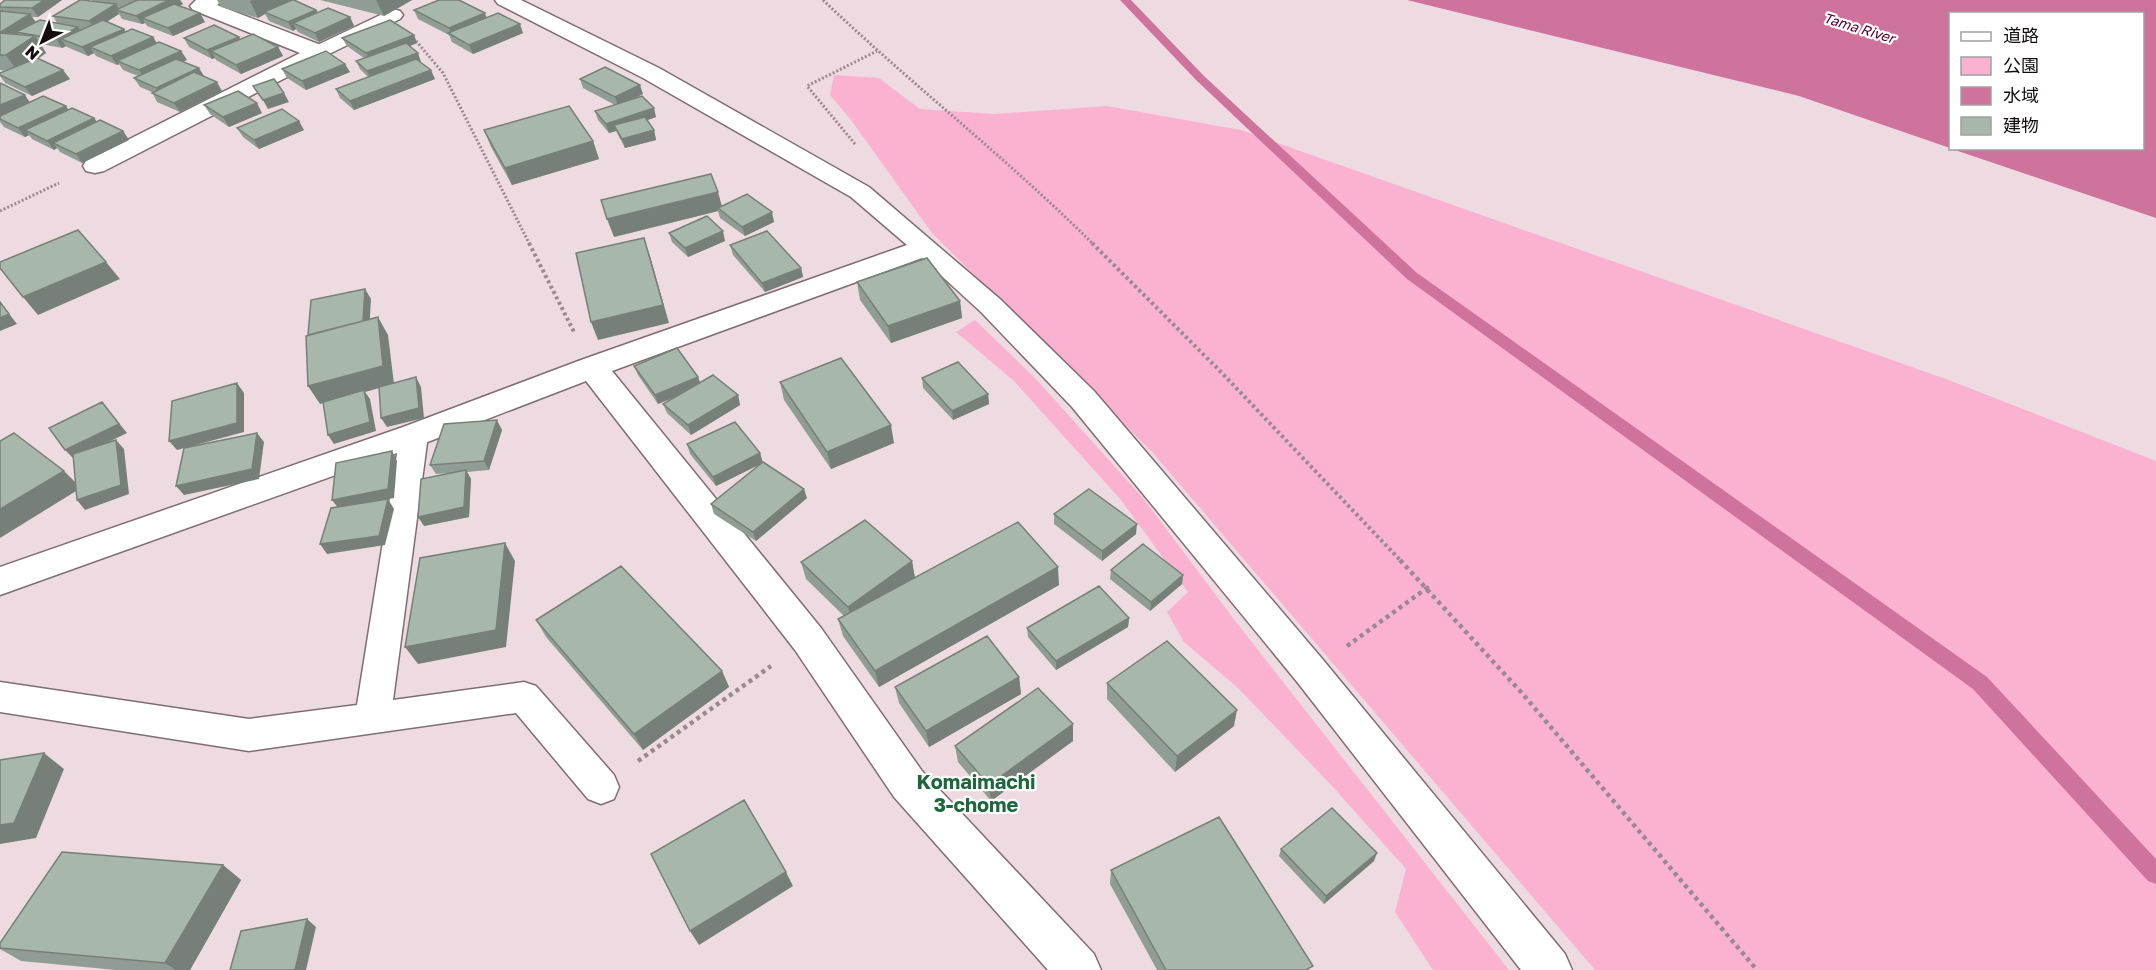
<svg xmlns="http://www.w3.org/2000/svg" width="2156" height="970" font-family="'Golos Text','Noto Sans JP',sans-serif">
<style>
.green{fill:#fbb2d1}
.water{fill:#ce739c}
.lines{fill:none;stroke-linecap:round;stroke-linejoin:round}
.stream{fill:#ce739c;fill-rule:evenodd}
.service-casing{stroke:#7e6e74;stroke-width:3}
.minor-casing{stroke:#7e6e74;stroke-width:3}
.path-far2{stroke:#988a8f;stroke-width:3;stroke-dasharray:2 2;stroke-linecap:butt}
.path-far1{stroke:#988a8f;stroke-width:4;stroke-dasharray:3 3;stroke-linecap:butt}
.path{stroke:#988a8f;stroke-width:4.5;stroke-dasharray:4 4;stroke-linecap:butt}
.service{fill:#fff;fill-rule:evenodd}
.minor{fill:#fff;fill-rule:evenodd}
.wall{fill:#909d94}
.shaded-wall{fill:#768078}
.building{fill:#a8b7ac;stroke:#768078;stroke-width:1.5}
.labels{text-anchor:middle;stroke-width:4.5;stroke-linejoin:round;paint-order:stroke}
.far-water-label{font-size:14px;font-style:italic;fill:#530031;stroke:#fff}
.near-neighbourhood-label{font-size:20px;font-weight:bold;fill:#1d673d;stroke:#fff}
</style>
<rect width="100%" height="100%" fill="#eedbe2"/>
<path class="green" d="M834,75L879,78L920,109L994,114L1107,106L1241,130L1946,379L2156,461V970H1595L1153,453L932,233L851,120L830,95Z
M975,320L1036,379L1143,498L1233,618L1509,970H1433L1395,912L1406,869L1332,786L1238,688L1184,642L1167,612L1188,592L1121,500L1014,381L956,332Z"/>
<path class="water" d="M1407,0H2156V218L1952,149L2142,148V14H1950V148L1799,96Z"/>
<g class="lines">
<path class="stream" d="M1120,0H1131L1204,76L1417,273L1987,677L2156,859V884L2148,881L1973,689L1407,279L1196,80Z"/>
<defs>
<path id="service" d="M393,9L400,11L403,15L400,19L325,56H311L308,52L311,48Z
M414,425L424,428L428,435L393,700L524,682L536,686L614,775L619,787L614,799L601,804L588,799L516,713L249,751L0,712V682L249,719L357,705L400,435L404,428Z"/>
<path id="minor" d="M196,0H222L217,5L326,47L329,52L326,57L104,171L95,173L86,171L83,166L86,161L300,53L193,10L190,6Z
M495,0H521L659,68L869,187L1001,300L1094,391L1324,661L1565,954L1572,970H1521L1298,683L1072,407L981,312L922,258L612,371L821,628L922,771L1094,954L1101,970H1048L894,797L795,650L586,381L425,443L0,595V567L403,427L581,360L907,245L851,197L643,78L498,4Z"/>
</defs>
<use href="#service" class="service-casing"/>
<use href="#minor" class="minor-casing"/>
<path class="path-far2" d="M823,0C911,84 1008,159 1094,245
M416,41L443,73L530,245
M855,144L807,86L877,51
M0,211L59,183"/>
<path class="path-far1" d="M529,243L574,332
M1092,243L1221,372L1401,561"/>
<path class="path" d="M1400,560L1521,692L1757,970
M1347,646L1427,588L1428,590
M638,761L771,666"/>
<use href="#service" class="service"/>
<use href="#minor" class="minor"/>
</g>
<path class="wall" d="M5,0H62L38,17H32L36,22L57,23L53,16L93,1L92,0H180L183,4L180,6L205,22L173,36L147,26L145,23L142,24L122,19L119,14L107,22L124,29L125,31L157,43L181,51L187,60L183,61L222,91L180,112L157,102L152,92L140,87L134,78L138,76L123,70L119,64L117,65L96,56L94,53L88,56L67,47L66,46L62,48L41,44L46,53L38,59L70,79L32,96L5,83L0,76V73L6,71L0,70V4Z
M217,0H294L316,10L318,13L350,17L354,26L319,42L298,32L296,29L293,31L269,21L265,14L258,18L221,7Z
M320,0H412L384,16Z
M414,10L487,18L523,33L473,54L452,42L449,35L418,19Z
M414,35L417,43L410,46L421,62L435,79L354,110L340,98L336,89L368,77L360,69L356,61L364,58L347,46L342,38Z
M239,37L240,39L278,47L283,56L241,74L216,60L215,58L212,59L189,47L184,38Z
M282,69L350,72L306,90L287,78Z
M580,79L643,94L631,100L656,117L647,120L654,130L656,140L625,148L616,131L609,133L598,120L595,111L615,105L583,88Z
M0,83L30,102L68,110L94,118L97,122L123,131L129,140L82,163L60,152L57,148L54,150L32,139L29,135L25,137L4,127L0,122Z
M204,105L262,113L229,127L210,114Z
M237,128L304,130L259,149L243,137Z
M484,130L593,141L599,159L512,185L491,147Z
M722,206L774,222L745,236L720,218L718,211L614,237Z
M669,233L725,241L688,257L672,242Z
M730,245L801,268L803,277L765,292L733,255Z
M857,282L960,301L962,318L891,343L860,300Z
M634,366L698,377L700,382L738,395L740,405L691,435L667,413L663,404L671,399L658,404L638,375Z
M922,378L988,394L989,404L953,420L923,388Z
M780,382L894,443L831,469L784,400Z
M502,430L489,470L467,472L471,479L469,517L424,526L450,473L436,474L430,465Z
M687,444L760,453L763,463L807,498L756,541L714,514L711,504L760,464L716,486L690,454Z
M1054,514L1136,534L1102,561L1054,524Z
M912,561L915,578L1059,585L879,687L843,636L838,619L844,616L806,579L801,562Z
M1111,570L1183,575L1182,584L1150,611L1110,579Z
M1129,618L1128,627L1056,670L1028,637L1027,628Z
M536,620L722,671L729,687L643,750L546,637Z
M1019,677L1021,694L929,747L899,703L895,687Z
M1107,683L1234,726L1175,772L1107,699Z
M1073,741L991,801L958,762L955,746Z
M1281,849L1374,861L1324,904L1279,856Z
M223,865L241,880L190,970H116L21,961L0,949V943Z
M1111,870L1306,970H1157L1110,884Z"/>
<path class="shaded-wall" d="M44,0H62L38,17L32,8Z
M169,0H180L183,4L150,21L142,18L145,23L142,24L136,16Z
M253,0H293L264,12L265,14L258,18L250,1Z
M376,0H412L384,16Z
M116,4L120,11L116,10L119,14L94,29L89,21Z
M316,10L321,18L293,23L296,29L293,31L288,22Z
M200,13L205,22L173,36L168,28Z
M485,13L488,22L452,35L449,28Z
M30,14L36,23L16,32L18,34L8,41L1,32Z
M350,17L354,26L319,42L315,33Z
M520,24L523,33L473,54L469,45Z
M78,27L84,36L61,39L66,46L62,48L56,39Z
M124,29L129,38L90,47L94,53L88,56L82,47Z
M414,35L417,43L370,62L366,53Z
M35,36L46,53L18,72L6,55Z
M153,37L159,46L117,61L119,64L117,65L111,56Z
M239,37L244,45L211,51L215,58L212,59L207,50Z
M278,47L283,56L241,74L236,65Z
M181,51L187,60L145,79L139,70Z
M418,53L421,62L371,80L367,71Z
M345,64L350,72L306,90L302,81Z
M199,68L204,76L162,97L156,88Z
M63,70L70,79L32,96L25,87Z
M431,70L435,79L354,110L350,101Z
M217,82L222,91L180,112L174,103Z
M640,85L643,94L618,106L615,97Z
M284,93L289,102L268,109L263,100Z
M25,95L31,104L0,117V105Z
M257,103L262,113L229,127L223,117Z
M66,106L72,115L25,130L29,135L25,137L18,128Z
M654,108L656,117L617,131L614,125L616,131L609,133L606,124Z
M94,118L101,127L53,143L57,148L54,150L47,141Z
M299,121L304,130L259,149L254,140Z
M654,130L656,140L625,148L622,139Z
M123,131L129,140L82,163L76,154Z
M593,141L599,159L512,185L505,168Z
M718,192L723,210L718,208V211L614,237L607,219Z
M772,212L774,222L745,236L742,227Z
M723,231L725,241L688,257L685,248Z
M644,238L650,256L669,323L598,340L591,322Z
M106,262L120,279L38,315L23,297Z
M801,268L803,277L765,292L762,283Z
M365,289L371,299L369,333L363,323Z
M960,301L962,318L891,343L888,326Z
M0,302L17,324L0,331Z
M378,317L388,335L394,384L365,392L370,399L376,431L334,444L328,435L364,392L320,404L308,386Z
M416,377L421,387L424,418L387,427L381,418Z
M698,377L701,386L658,404L655,395Z
M237,383L244,393V432L177,450L169,441Z
M988,394L989,404L953,420L952,411Z
M738,395L740,405L691,435L688,425Z
M102,402L127,433L74,459L65,450Z
M497,420L502,430L489,470L484,461Z
M891,425L894,443L831,469L827,452Z
M257,433L264,442L259,479L184,495L176,486Z
M116,440L124,449L129,494L85,510L77,500Z
M392,451L397,461L394,498L339,509L332,500Z
M760,453L763,463L716,486L713,477Z
M466,470L471,479L469,517L424,526L418,517Z
M64,471L81,488L0,538V509Z
M804,489L807,498L756,541L753,532Z
M388,499L394,509L385,545L327,554L320,544Z
M1137,524L1136,534L1102,561V551Z
M505,543L515,561L506,647L418,664L405,647Z
M912,561L915,579L852,624L848,607Z
M1058,567L1059,585L879,687L875,671Z
M1183,575L1182,584L1150,611L1151,602Z
M1129,618L1128,627L1056,670V661Z
M722,671L729,687L643,750L634,734Z
M1019,677L1021,694L929,747L926,731Z
M1237,710L1234,726L1175,772L1177,756Z
M1073,724V741L991,801L989,785Z
M44,753L64,769L36,838L0,844V825Z
M1377,853L1374,861L1324,904L1326,896Z
M223,865L241,880L190,970H176L165,963Z
M786,872L793,886L699,945L690,931Z
M307,919L316,927L306,970H295Z"/>
<path class="building" d="M5,0H44L32,8L0,7V4Z
M80,0H82L116,4L89,21L53,16Z
M137,0H169L136,16L116,10Z
M292,0H294L316,10L288,22L264,12Z
M439,0H459L485,13L449,28L414,10Z
M174,4L200,13L168,28L142,18Z
M328,8L350,17L315,33L293,23Z
M0,11L30,14L1,32H0Z
M498,13L520,24L469,45L448,33Z
M40,20L78,27L56,39L16,32Z
M103,20L124,29L82,47L61,39Z
M390,20L414,35L366,53L342,38Z
M214,25L239,37L207,50L184,38Z
M132,29L153,37L111,56L90,47Z
M0,33L35,36L6,55H0Z
M253,34L278,47L236,65L211,51Z
M159,42L181,51L139,70L117,61Z
M406,43L418,53L367,71L356,61Z
M326,51L345,64L302,81L282,69Z
M37,58L63,70L25,87L0,75V73Z
M176,59L199,68L156,88L134,78Z
M416,59L431,70L350,101L336,89Z
M605,67L640,85L615,97L580,79Z
M194,72L217,82L174,103L152,93Z
M274,79L284,93L263,100L253,86Z
M0,83L25,95L0,105Z
M238,91L257,103L223,117L204,105Z
M43,96L66,106L18,128L0,119V116Z
M642,96L654,108L606,124L595,111Z
M569,106L593,141L505,168L484,130Z
M72,108L94,118L47,141L25,130Z
M282,109L299,121L254,140L237,128Z
M645,117L654,130L622,139L614,125Z
M100,120L123,131L76,154L53,143Z
M711,174L718,192L607,219L601,200Z
M747,194L772,212L742,227L718,208Z
M707,216L723,231L685,248L669,233Z
M78,230L106,262L23,297L0,268V262Z
M767,231L801,268L762,283L730,245Z
M644,238L663,305L591,322L576,253Z
M927,258L960,301L888,326L857,282Z
M365,289L363,321L308,335L311,300Z
M0,302L9,314L0,318Z
M378,317L383,366L308,386L306,336Z
M677,348L698,377L655,395L634,366Z
M841,358L891,425L827,452L780,382Z
M958,362L988,394L952,411L922,378Z
M713,375L738,395L688,425L663,404Z
M416,377L419,408L381,418L379,387Z
M237,383V423L169,441L172,401Z
M364,390L370,422L328,435L323,402Z
M102,402L119,424L65,450L49,428Z
M497,420L484,461L430,465L444,424Z
M735,422L760,453L713,477L687,444Z
M14,433L64,471L0,509V441Z
M257,433L252,469L176,486L184,448Z
M116,440L121,485L77,500L73,454Z
M392,451L388,489L332,500L336,463Z
M763,462L804,489L753,532L711,504Z
M466,470L464,507L418,517L421,479Z
M1089,489L1137,524L1102,551L1054,514Z
M388,499L379,536L320,544L331,508Z
M865,520L912,561L848,607L801,562Z
M1018,522L1058,567L875,671L838,619Z
M505,543L496,630L405,647L420,558Z
M1143,544L1183,575L1151,602L1111,570Z
M621,566L722,671L634,734L536,620Z
M1099,586L1129,618L1056,661L1027,628Z
M987,636L1019,677L926,731L895,687Z
M1167,641L1237,710L1177,756L1107,683Z
M1038,688L1073,724L989,785L955,746Z
M44,753L14,823L0,825V760Z
M744,800L786,872L690,931L651,854Z
M1332,808L1377,853L1326,896L1281,849Z
M1219,817L1313,966L1306,970H1166L1111,870Z
M62,852L223,865L165,963L0,948V943Z
M307,919L295,970H230L241,931Z"/>
<g class="labels">
<g class="far-water-label">
<text transform="translate(1859 28) rotate(17)" y="5">Tama River</text>
</g>
<g class="near-neighbourhood-label">
<text x="976" y="789">Komaimachi<tspan x="976" dy="23">3-chome</tspan></text>
</g>
</g>
<rect x="1949" y="12" width="195" height="138" fill="#ffffff" stroke="#a19e9f" stroke-width="1.5"/>
<rect x="1961" y="32" width="30" height="9" fill="#ffffff" stroke="#a19e9f" stroke-width="1.5"/>
<text x="2003" y="42" font-size="18" fill="#130d0f">道路</text>
<rect x="1961" y="57" width="30" height="18" fill="#fbb2d1" stroke="#a19e9f" stroke-width="1.5"/>
<text x="2003" y="72" font-size="18" fill="#130d0f">公園</text>
<rect x="1961" y="87" width="30" height="18" fill="#ce739c" stroke="#a19e9f" stroke-width="1.5"/>
<text x="2003" y="102" font-size="18" fill="#130d0f">水域</text>
<rect x="1961" y="117" width="30" height="18" fill="#a8b7ac" stroke="#a19e9f" stroke-width="1.5"/>
<text x="2003" y="132" font-size="18" fill="#130d0f">建物</text>
<g transform="translate(42 42) rotate(222)" stroke="#ffffff" stroke-width="4.5" paint-order="stroke">
<path d="M0-4.5L10 22L0 15L-10 22Z" fill="#130d0f"/>
<text y="-9" font-size="16" font-weight="bold" text-anchor="middle" fill="#130d0f">N</text>
</g>
</svg>
